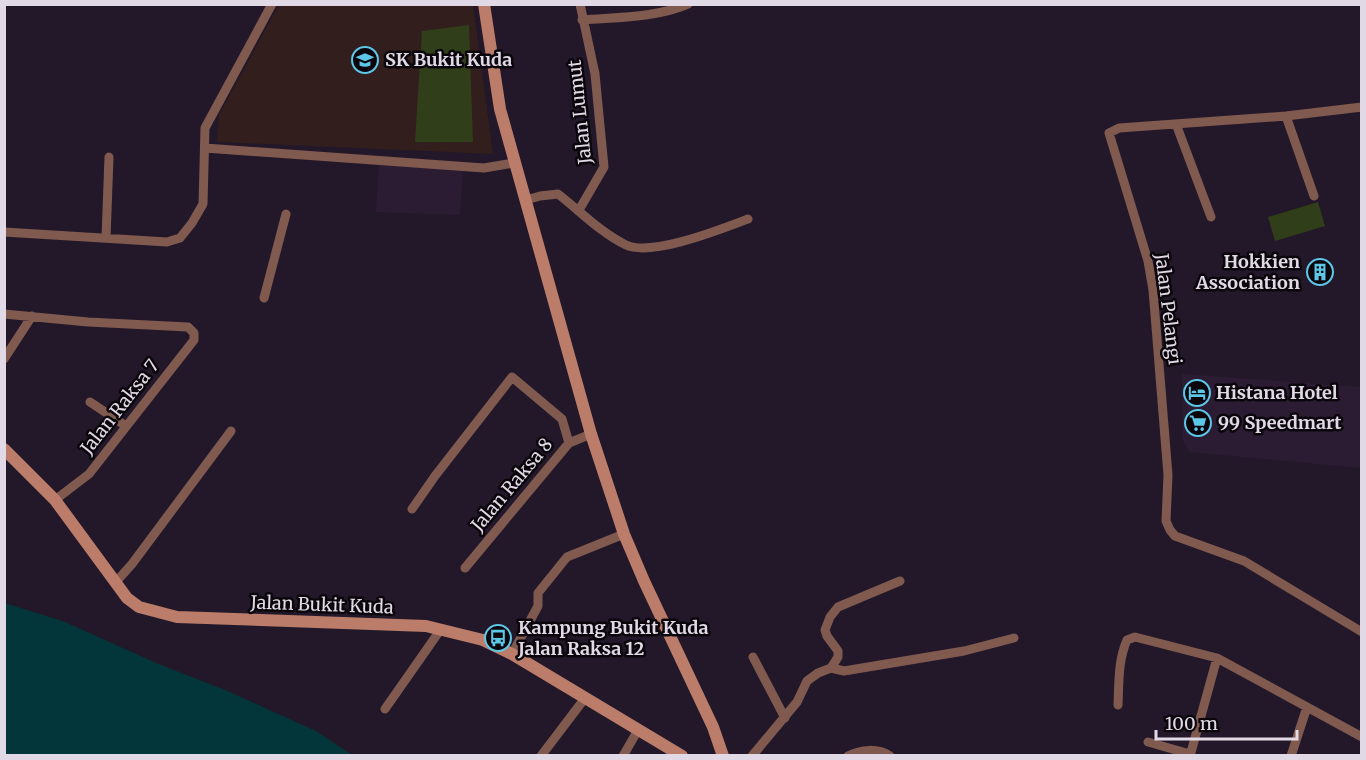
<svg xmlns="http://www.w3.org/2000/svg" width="1366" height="760" font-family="Merriweather,serif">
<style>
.built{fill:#2c1c33}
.education{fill:#311e1d}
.green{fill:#313e1a}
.water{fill:#03363a}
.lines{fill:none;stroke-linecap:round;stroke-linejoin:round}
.street{stroke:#815a4f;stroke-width:9}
.secondary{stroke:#bb7d6a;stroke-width:12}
.labels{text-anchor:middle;stroke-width:5;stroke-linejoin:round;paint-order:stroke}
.poi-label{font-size:18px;font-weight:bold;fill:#e1d9e5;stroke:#0a060c;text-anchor:start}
.street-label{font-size:18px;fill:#e1d9e5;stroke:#0a060c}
</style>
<rect width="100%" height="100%" fill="#231829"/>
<path class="built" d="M379,165L463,169L460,215L376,212Z
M1182,374L1361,387V468L1190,452L1183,441Z"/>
<path class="education" d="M279,5H473L493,154L217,142L219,115Z"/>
<path class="green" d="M469,25L473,142H415L422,31Z
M1318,202L1325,226L1275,241L1268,217Z"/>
<path class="water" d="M5,603L65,622L156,663L225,690L316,731L352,755H5Z"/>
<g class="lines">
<path class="street" d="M582,20C618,17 655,18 688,4
M1362,107L1286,116L1119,128L1109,133L1148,261L1153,290L1168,475L1166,521L1170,530L1175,536L1244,561L1362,632
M1286,116L1314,196
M1176,124L1211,217
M205,148L484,168L514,163
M526,200L540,196L558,194C580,211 601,233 626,245C652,257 721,229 748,219
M579,210L604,167L595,74L580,4
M4,232L167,242L180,238L192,223L203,204L205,128L272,4
M106,238L109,157
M264,298L286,214
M4,314L88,322L188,327L194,333V340L89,474L55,500
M4,359L32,316
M90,402L126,426
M412,509L435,476L512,377L562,419L569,443
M465,568L569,443L591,434
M115,583L132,564L231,431
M512,654L538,606V593L567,557L624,534
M753,657L785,718
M831,668L838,657V651L827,636L825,630L830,617L838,607L900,581
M1118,705C1119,683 1118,660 1127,640L1135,637L1217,658L1362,737
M385,709L441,629
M1148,742L1190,754
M541,756L585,698
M623,756L638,730
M752,756L797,702L807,681L818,673L831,668L844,671L964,651L1014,638
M848,756C861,749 878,748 890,756
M1190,756L1217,658
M1291,756L1307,707"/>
<path class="secondary" d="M484,4L500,109L591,434L624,534L644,581L713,727L723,756
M4,449L55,500L127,598L139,607L177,617L426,626L483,640L512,654L682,756"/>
</g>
<defs>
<symbol id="school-ring" viewBox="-11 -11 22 22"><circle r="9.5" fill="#0a060c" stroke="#5dc7e8" stroke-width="1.5"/><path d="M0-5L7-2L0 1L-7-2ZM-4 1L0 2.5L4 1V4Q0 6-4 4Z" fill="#5dc7e8"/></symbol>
<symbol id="building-ring" viewBox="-11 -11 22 22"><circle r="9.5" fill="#0a060c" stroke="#5dc7e8" stroke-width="1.5"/><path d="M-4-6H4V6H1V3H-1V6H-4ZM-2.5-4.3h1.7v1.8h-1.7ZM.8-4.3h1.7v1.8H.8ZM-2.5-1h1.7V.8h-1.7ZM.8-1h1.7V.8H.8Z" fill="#5dc7e8"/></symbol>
<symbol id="hotel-ring" viewBox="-11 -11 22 22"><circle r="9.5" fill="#0a060c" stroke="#5dc7e8" stroke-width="1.5"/><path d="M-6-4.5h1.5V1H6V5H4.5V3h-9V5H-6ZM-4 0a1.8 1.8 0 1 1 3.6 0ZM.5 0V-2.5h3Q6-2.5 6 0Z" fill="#5dc7e8"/></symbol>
<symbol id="supermarket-ring" viewBox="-11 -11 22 22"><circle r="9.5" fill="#0a060c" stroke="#5dc7e8" stroke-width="1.5"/><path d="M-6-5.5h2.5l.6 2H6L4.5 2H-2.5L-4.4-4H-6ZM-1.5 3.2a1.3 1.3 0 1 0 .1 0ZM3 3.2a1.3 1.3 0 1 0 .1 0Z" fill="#5dc7e8"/></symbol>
<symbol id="bus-ring" viewBox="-11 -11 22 22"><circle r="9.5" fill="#0a060c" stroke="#5dc7e8" stroke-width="1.5"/><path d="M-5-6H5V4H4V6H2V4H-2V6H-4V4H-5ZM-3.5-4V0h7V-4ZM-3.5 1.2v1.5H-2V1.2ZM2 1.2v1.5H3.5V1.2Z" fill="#5dc7e8"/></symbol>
</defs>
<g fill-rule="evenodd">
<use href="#school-ring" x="350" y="45" width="30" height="30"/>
<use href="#building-ring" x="1305" y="257" width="30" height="30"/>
<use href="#hotel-ring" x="1182" y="378" width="30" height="30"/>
<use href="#supermarket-ring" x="1183" y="408" width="30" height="30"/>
<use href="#bus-ring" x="483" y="623" width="30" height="30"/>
</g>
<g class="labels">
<g class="poi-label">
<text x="385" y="66">SK Bukit Kuda</text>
<text x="1300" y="268" text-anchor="end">Hokkien<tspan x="1300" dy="21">Association</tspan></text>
<text x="1216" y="399">Histana Hotel</text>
<text x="1218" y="429">99 Speedmart</text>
<text x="518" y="634">Kampung Bukit Kuda<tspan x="518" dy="21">Jalan Raksa 12</tspan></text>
</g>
<g class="street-label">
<text transform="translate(580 112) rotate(-96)" y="6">Jalan Lumut</text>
<text transform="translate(1168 309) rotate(83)" y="6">Jalan Pelangi</text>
<text transform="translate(120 407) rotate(-52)" y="6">Jalan Raksa 7</text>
<text transform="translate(512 485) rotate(-50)" y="6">Jalan Raksa 8</text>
<text transform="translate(322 605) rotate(2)" y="6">Jalan Bukit Kuda</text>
</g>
</g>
<rect width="1366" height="760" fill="none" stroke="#e1d9e5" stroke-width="12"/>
<path d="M1156 730v9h141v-9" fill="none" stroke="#e1d9e5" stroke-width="3"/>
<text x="1165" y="730" font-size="18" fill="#e1d9e5" stroke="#0a060c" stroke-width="4.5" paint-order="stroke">100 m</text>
</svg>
